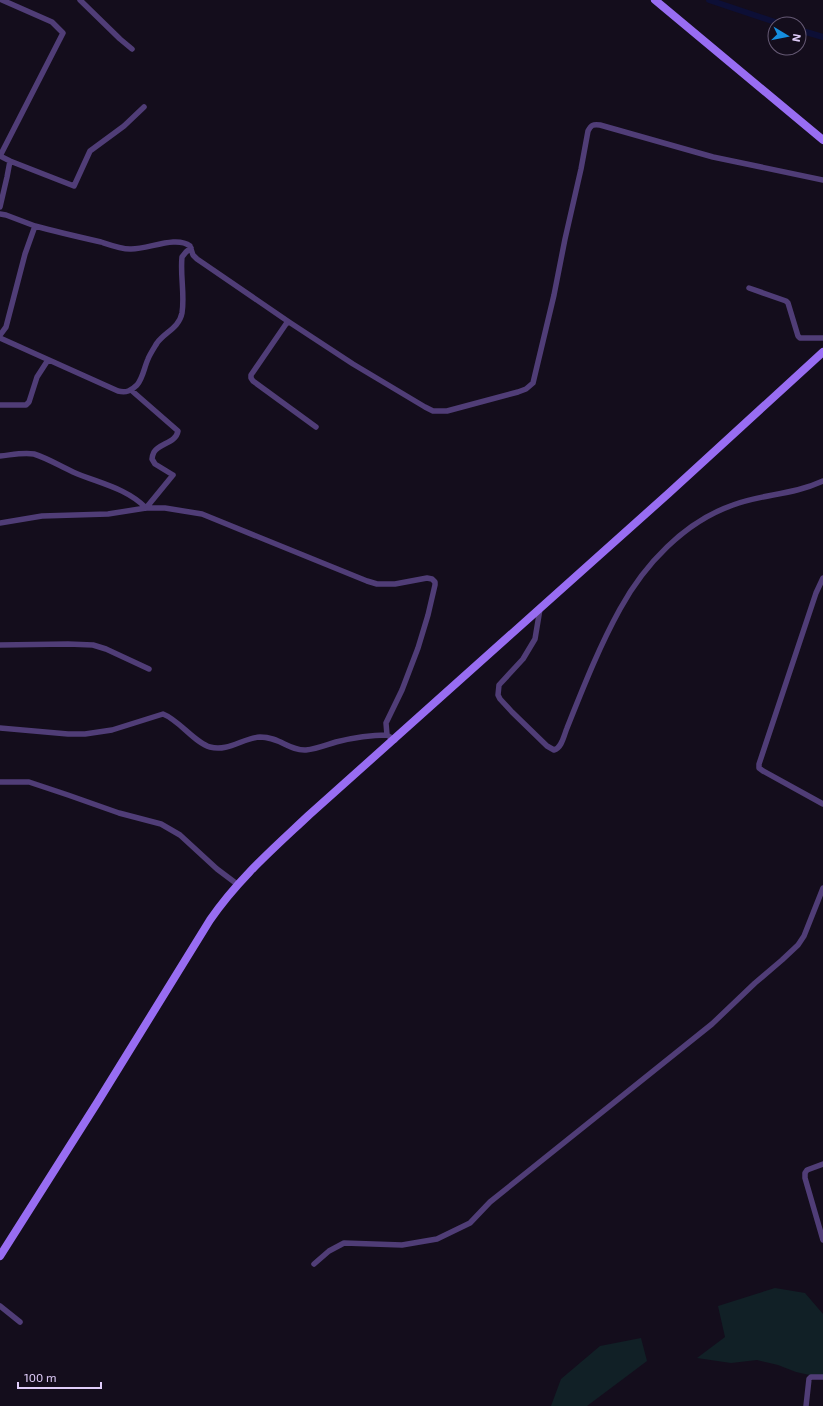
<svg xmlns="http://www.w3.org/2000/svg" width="823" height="1406" font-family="'Exo 2',sans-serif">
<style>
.green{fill:#112026}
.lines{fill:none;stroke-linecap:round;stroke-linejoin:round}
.canal{stroke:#0d0f36;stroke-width:6}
.street{stroke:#503d77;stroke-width:5.5}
.secondary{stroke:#986df2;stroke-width:8}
</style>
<rect width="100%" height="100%" fill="#140d1c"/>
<path class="green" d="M775,1288L805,1293L823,1314V1378L796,1372L778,1365L757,1360L731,1363L697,1358L725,1337L718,1306Z
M641,1338L647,1361L587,1406H551L561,1379L600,1346Z"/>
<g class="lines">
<path class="canal" d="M709,0L781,24
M799,30L823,37"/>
<path class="street" d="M80,0L120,39L132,49
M0,156L63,33L52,22L2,0
M0,156L10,161L74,186L90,151L124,126L144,107
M0,207L7,177L10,161
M0,214L6,215L35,226L25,254L6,327L0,335
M35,226C57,232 79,237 101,242C110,245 121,249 130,249C147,250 176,235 190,246L193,255L197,259L289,322
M749,288L786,301L788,303L798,336L800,338H823
M0,338L118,391C126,393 131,391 137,385C143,378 144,368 148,359C150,354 154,348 157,343C165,332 179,328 182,313C185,295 180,275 182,257L186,252L191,248
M0,405H26L29,402L37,377L48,360
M316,427L253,381L251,378V375L286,324L289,322L353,364L425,407L433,411H447L518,392L526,389L533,383L554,295L565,239L581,169L588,131C591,125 593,124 600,125L713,157L823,180
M0,456C11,455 23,452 34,454C47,458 60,466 73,472C98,483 127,488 146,508L173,475L155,464L152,459C152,456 153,454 154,452C160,443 176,443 178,431L131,390
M0,523L42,516L108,514L146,508H165L202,514L367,581L377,584H395L427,578L432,579L435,582V585L428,615L418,648L402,690L386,723L387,735L395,740
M823,578L816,593L759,764V768L763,771L823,804
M540,609L535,639L523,659L499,685L498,695L500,699L512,712L547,746L554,750C562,748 564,735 567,728C583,688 599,647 620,609C644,565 684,522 733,505C762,494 793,495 823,481
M0,645L68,644L93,645L106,649L149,669
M0,728L68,734H85L112,730L163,714C179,720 195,743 210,747C228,752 243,738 260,737C280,737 289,751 306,750C316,749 326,745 336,742C352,738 369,735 387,735
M0,782H29L68,795L119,813L161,824L180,835L217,869L237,884
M823,1164L807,1170L805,1173V1178L823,1240
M314,1264L329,1251L344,1243L402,1245L437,1239L470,1223L490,1202L712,1024L755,983L782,960L798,945L804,936L823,888
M0,1306L20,1322
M806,1406L809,1379L811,1377H823"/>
<path class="secondary" d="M655,0L823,140
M0,1256L97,1103L210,920C238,879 274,848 309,815L669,493L823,352"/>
</g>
<g transform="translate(787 36) rotate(100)"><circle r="19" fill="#140d1c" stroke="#665a75"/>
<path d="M0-3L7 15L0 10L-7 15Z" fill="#158edf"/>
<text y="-6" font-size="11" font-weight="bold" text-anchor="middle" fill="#e0cdfa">N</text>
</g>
<path d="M18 1382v6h83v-6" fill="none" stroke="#e0cdfa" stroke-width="2"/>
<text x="24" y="1382" font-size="12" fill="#e0cdfa" stroke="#140d1c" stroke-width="3" paint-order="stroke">100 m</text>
</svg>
